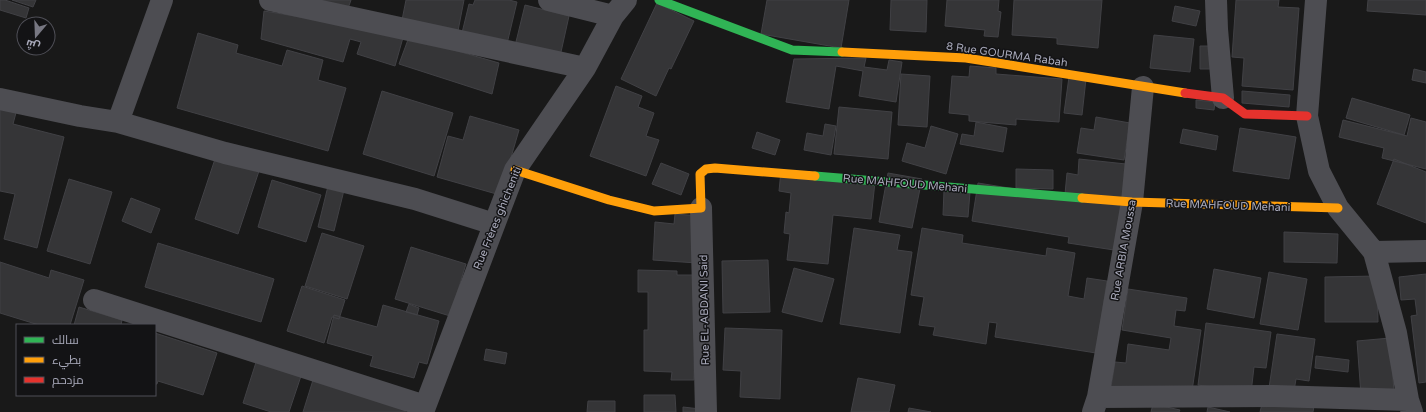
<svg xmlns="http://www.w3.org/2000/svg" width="1426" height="412" font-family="'Varela Round',Cairo,sans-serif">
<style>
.building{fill:#353537;stroke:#414145}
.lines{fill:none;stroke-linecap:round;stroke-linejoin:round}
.street{stroke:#4d4d52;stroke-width:22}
.fast{stroke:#30b455;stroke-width:9}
.slow{stroke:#ff9f0a;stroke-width:9}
.jam{stroke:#e5322d;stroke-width:9}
.labels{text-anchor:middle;stroke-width:3;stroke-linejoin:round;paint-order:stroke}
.street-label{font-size:11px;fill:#a9aabb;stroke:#131315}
</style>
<rect width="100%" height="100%" fill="#191919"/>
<path class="building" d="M0,0H5L29,8L26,18L0,10Z
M12,0H36L33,7Z
M308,0H351L346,14Z
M406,0H464L457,36L401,25Z
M475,0H509L517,2L506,48L461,37L469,4L473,5Z
M767,0H849L841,48L761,34Z
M891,0H927L926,32L890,30Z
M947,0H999L998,11L1001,12L998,37L984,36L985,30L945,26Z
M1014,0H1102L1098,48L1057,44V38L1012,35Z
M1236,0H1279L1278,7L1299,8L1293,90L1242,86L1244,58L1232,57Z
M1368,0H1426V15L1367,11Z
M657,3L694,21L671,69L669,68L656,96L621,79Z
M525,5L569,16L559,61L514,50Z
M1175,6L1200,11L1196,26L1172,21Z
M264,11L404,34L395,66L357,54L361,42L350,39L343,62L261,39Z
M198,33L238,45L236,53L282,66L287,50L323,60L318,80L346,88L328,151L177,108Z
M1154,35L1194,39L1190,72L1150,68Z
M409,37L499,63L492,94L399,64Z
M1200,46H1226V69H1200Z
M866,58L864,67L887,70L889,60L902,62L896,102L859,96L863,71L836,66L829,109L786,102L794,59Z
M970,66L996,68V74L1062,79L1059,122L1016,119V125L969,121V115L949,113L952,76L969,77Z
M1414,69L1426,72V83L1412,80Z
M901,74L930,76L927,127L898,125Z
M1069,77L1086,79L1082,115L1064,113Z
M616,86L642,96L638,107L654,113L646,136L659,140L646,176L590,156Z
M382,91L453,113L434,176L363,154Z
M1242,91L1290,95L1289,107L1242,103Z
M1352,98L1410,115L1404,135L1346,118Z
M1196,100L1215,102L1214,110L1196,108Z
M0,105L17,109L13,124L64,137L37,248L4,239L15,194L0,191Z
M839,107L892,112L888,159L834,154Z
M470,116L519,130L500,195L437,177L448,136L463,140Z
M1096,117L1130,123L1124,160L1077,153L1081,128L1094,130Z
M1411,118L1426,122V169L1382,158L1384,148L1339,137L1343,120L1407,136Z
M976,122L1007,128L1003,152L960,144L962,134L974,136Z
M825,124L836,126L831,155L804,150L807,133L823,136Z
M931,126L958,134L946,174L902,161L907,143L925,148Z
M1240,128L1296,137L1289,179L1233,171Z
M1183,129L1218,136L1216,150L1180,143Z
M757,132L780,140L775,155L752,148Z
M217,153L260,168L238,234L195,219Z
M1079,159L1126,164L1122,201L1065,194L1067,173L1078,175Z
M1394,159L1426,172V223L1377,204Z
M661,163L689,174L681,195L652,184Z
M1016,169L1053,170V189L1016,188Z
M781,171L875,182L871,219L833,215L828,264L787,260L790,234L784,233L786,212L789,213L791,193L779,191Z
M888,173L922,179L912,228L879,222Z
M69,179L112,192L90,264L47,251Z
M272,180L321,195L306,242L258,227Z
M329,182L345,186L334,231L318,227Z
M978,183L1121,206L1114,250L1068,243L1069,237L972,221Z
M944,190L970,192L968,217L943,215Z
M131,198L160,209L151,233L122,221Z
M675,214L700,216L697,263L653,260L655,222L674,224Z
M854,228L900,235L897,250L912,252L900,333L840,324Z
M922,228L963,235L962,243L1046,256L1047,248L1075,253L1068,296L1084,299L1087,278L1107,281L1096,353L995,337L997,323L989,322L986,344L933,335L935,327L919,325L924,297L911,295Z
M1284,232L1338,234L1337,263L1284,262Z
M322,233L364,246L347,299L305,286Z
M158,243L274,279L261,322L145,287Z
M411,247L466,264L450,316L395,299Z
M768,260L770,312L723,313L722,261Z
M0,262L49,278L51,270L84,280L70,325H39L0,313Z
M794,268L834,279L822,322L782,312Z
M1214,269L1261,278L1254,318L1207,309Z
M638,270L677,271V275H696L694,380H671L672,372L644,371V330H648V292H638Z
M1269,272L1307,279L1298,330L1260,324Z
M1426,274V382L1419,383L1411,316L1417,315L1415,299L1401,300L1399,277Z
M1377,276L1378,322H1325V277Z
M302,286L345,300L339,319L332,317L324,343L287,331Z
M1128,289L1187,298L1185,311L1176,310L1174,326L1201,330L1192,391L1111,387L1115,362L1126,363L1128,344L1169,350L1171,338L1122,330Z
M409,304L419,308L417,315L406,312Z
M383,305L439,321L427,364L419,362L414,378L370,366L373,356L327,343L334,315L377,327Z
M79,307L122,320L121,325H74Z
M1206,323L1271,332L1266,368L1254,367L1251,393L1198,385Z
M725,328L782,330L780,399L740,397L741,371L723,370Z
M155,333L217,353L203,395L158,381L157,384H155Z
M1277,334L1315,339L1309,381L1296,379L1294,391L1269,388Z
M1390,338L1394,392L1361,395L1357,341Z
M486,349L507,353L505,364L484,360Z
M258,356L303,370L289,412H271L243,403Z
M1316,356L1349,360L1348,372L1315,368Z
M858,378L895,385L889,412H851Z
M313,380L406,409L405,412H303Z
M644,395H675L676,412H644Z
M588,401H615V412H587Z
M1153,404L1180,410L1179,412H1151Z
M1262,404L1314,406L1313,412H1260Z
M683,407L700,409L699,412H683Z
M1208,407L1230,412H1207Z
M909,408L931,412H908Z"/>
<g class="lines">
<path class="street" d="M270,0L585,68
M549,0L613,16
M1216,0L1217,29L1223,98
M1316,0L1307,116L1319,171L1338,208L1374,252L1396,333L1408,400L1412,412
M0,99L80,116L118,122L225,153L415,199L494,224
M118,122L162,0
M701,208L706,412
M1374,252L1426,251
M94,300L425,406
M1098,397L1274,396L1408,400
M423,412L515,170L585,68L613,16L626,0
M1093,412L1098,397L1132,202L1143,87"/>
<path class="fast" d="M659,0L792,50L842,52
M815,176L1082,198"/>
<path class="slow" d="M842,52L966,58L1185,93
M515,170L609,200L654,211L701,208L700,174L706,169L715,168L815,176
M1082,198L1132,202L1338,208"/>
<path class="jam" d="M1185,93L1223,98L1245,114L1307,116"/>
</g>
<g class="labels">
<g class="street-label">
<text transform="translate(1007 54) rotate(8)" y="4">8 Rue GOURMA Rabah</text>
<text transform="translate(905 183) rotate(5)" y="4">Rue MAHFOUD Mehani</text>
<text transform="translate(1228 205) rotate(2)" y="4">Rue MAHFOUD Mehani</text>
<text transform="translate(497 218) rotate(-68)" y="4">Rue Frères ghicheniti</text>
<text transform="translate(1123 250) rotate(-80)" y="4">Rue ARBIA Moussa</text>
<text transform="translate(704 310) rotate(-91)" y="4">Rue EL-ABDANI Said</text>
</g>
</g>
<rect x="16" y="324" width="140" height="72" fill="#131315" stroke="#4f4f57"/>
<rect x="24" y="337" width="20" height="6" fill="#30b455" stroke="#4f4f57"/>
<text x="52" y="344" font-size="12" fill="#a9aabb">سالك</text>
<rect x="24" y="357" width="20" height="6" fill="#ff9f0a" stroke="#4f4f57"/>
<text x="52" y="364" font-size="12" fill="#a9aabb">بطيء</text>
<rect x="24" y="377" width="20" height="6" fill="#e5322d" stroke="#4f4f57"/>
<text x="52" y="384" font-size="12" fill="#a9aabb">مزدحم</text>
<g transform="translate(36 36) rotate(199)"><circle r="19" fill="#131315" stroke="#4f4f57"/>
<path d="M0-3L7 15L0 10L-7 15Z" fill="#777782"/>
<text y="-6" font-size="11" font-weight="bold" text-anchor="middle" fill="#a9aabb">ش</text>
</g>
</svg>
